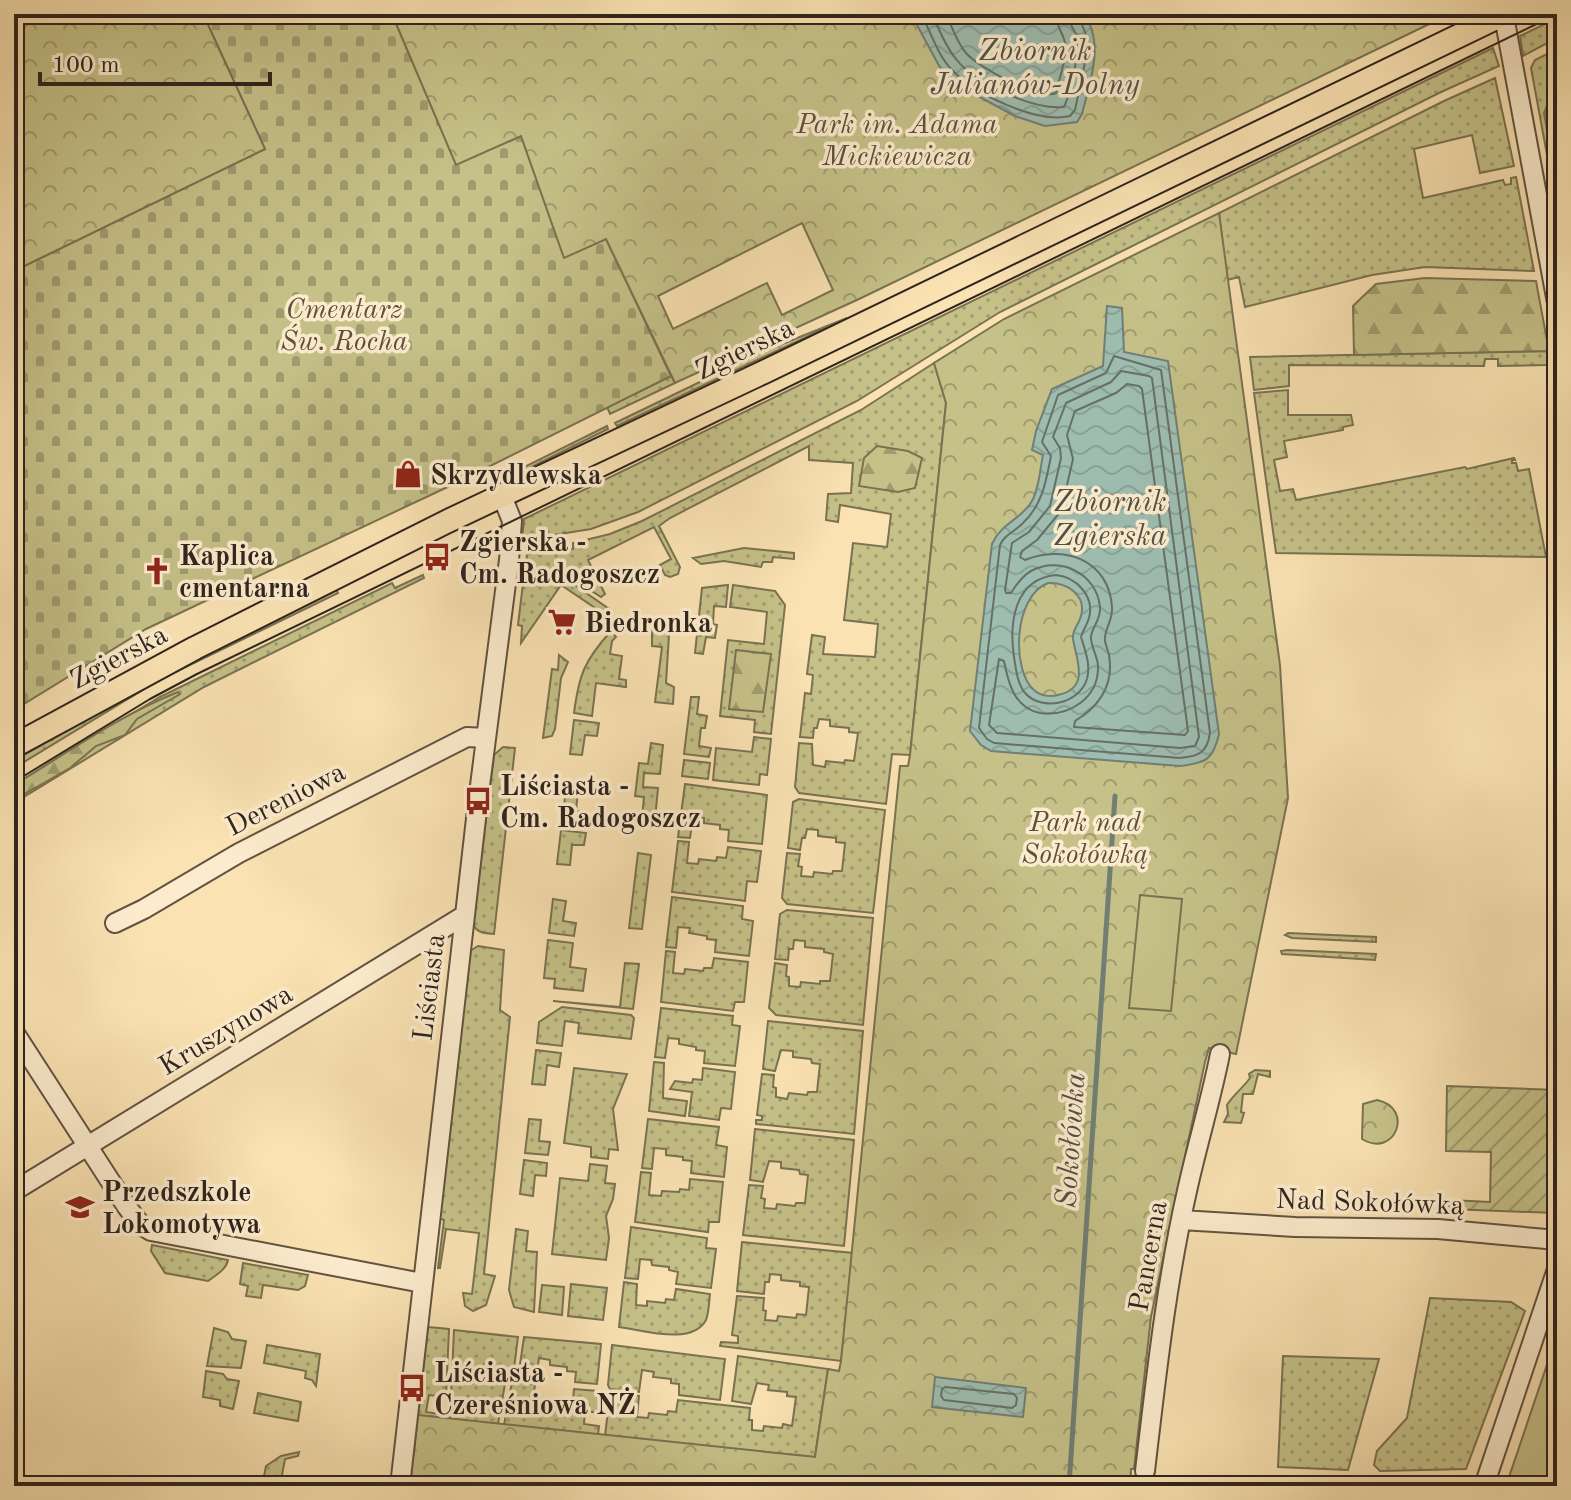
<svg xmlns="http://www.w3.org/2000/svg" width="1571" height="1500" font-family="'Old Standard TT',serif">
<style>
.grass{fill:url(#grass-dots);stroke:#7a7252;stroke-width:2}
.forest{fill:url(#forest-firs);stroke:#7a7252;stroke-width:2}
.cemetery{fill:url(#cemetery-stones);stroke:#7a7252;stroke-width:2}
.park{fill:url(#park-crowns);stroke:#7a7252;stroke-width:2;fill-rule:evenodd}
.garden{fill:url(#garden-furrows);stroke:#7a7252;stroke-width:2}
.pitch{fill:#c5c188;stroke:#7a7252;stroke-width:2}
.water{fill:url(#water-waves);stroke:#717f75;stroke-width:2;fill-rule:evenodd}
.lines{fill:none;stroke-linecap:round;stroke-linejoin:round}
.shore{stroke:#667066;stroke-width:2}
.stream{stroke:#717f75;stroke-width:5}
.minor-casing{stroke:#615342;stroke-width:22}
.major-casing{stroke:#2e231d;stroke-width:26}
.minor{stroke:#fceccd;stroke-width:18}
.major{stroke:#fae2b2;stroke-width:22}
.tram{stroke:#2e231d;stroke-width:2}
.labels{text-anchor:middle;stroke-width:7;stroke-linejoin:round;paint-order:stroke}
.park-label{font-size:28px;font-style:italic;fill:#5b523d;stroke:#fceccd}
.street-label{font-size:28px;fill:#2e231d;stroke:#fceccd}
.poi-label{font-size:28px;font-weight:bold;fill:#2e231d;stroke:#fceccd;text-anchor:start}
.water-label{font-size:30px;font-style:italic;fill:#505149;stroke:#fceccd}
</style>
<defs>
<pattern id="grass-dots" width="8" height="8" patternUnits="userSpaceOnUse" patternTransform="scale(2)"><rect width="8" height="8" fill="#c5c188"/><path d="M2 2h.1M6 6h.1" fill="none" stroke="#a09c6f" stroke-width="1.8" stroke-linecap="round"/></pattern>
<pattern id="forest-firs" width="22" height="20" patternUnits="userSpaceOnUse" patternTransform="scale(2)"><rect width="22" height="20" fill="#c5c188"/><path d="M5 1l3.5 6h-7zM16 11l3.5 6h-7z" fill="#a09c6f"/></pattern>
<pattern id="cemetery-stones" width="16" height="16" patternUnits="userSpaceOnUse" patternTransform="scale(2)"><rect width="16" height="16" fill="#c5c188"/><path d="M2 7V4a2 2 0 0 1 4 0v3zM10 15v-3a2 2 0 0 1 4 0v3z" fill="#a09c6f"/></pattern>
<pattern id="park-crowns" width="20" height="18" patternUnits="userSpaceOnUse" patternTransform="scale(2)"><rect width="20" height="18" fill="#c5c188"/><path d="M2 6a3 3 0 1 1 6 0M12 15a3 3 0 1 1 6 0" fill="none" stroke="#a09c6f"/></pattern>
<pattern id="garden-furrows" width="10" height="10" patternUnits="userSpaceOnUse" patternTransform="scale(2)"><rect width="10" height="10" fill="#c5c188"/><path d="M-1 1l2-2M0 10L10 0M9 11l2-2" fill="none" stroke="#a09c6f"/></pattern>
<pattern id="water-waves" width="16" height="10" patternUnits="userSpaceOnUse" patternTransform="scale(2)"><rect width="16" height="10" fill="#9ebdb0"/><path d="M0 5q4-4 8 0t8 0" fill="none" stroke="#88a297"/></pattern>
</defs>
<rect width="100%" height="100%" fill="#fae2b2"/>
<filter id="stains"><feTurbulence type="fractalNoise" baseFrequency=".0025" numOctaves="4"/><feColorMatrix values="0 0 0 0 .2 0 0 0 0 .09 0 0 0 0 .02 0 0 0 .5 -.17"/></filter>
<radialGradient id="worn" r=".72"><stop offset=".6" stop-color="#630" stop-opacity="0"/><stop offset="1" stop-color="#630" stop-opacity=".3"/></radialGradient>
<path class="grass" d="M1557,18V38L1523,56L1520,36Z
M1493,48L1499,66L1441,92L1000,312L857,401L638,512L591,529L522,540L524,519Z
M1557,49V81L1544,113L1556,181L1557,209L1531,68L1535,60Z
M1495,78L1514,166L1480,173L1472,135L1414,149L1423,198L1503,180L1505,185L1511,184V178L1516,177L1534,271L1425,267L1372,275L1245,307L1239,277L1227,280L1219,213L1444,101Z
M847,318L617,426L615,423L762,352Z
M1549,351L1551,363L1546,365L1498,366V359H1485L1484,366L1289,365V386L1254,390L1250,357Z
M934,363L946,403L910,755L892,754L886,804L799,793L795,787L799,743L812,744L813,765L825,767L826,761L844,763L845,760L854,761L858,733L849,732V728L830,726V720L819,719L817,728H814L813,738L800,737L805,693L811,694L813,675L807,674L812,635L825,637L823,654L875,657L878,624L844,620L853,543L887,547L891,514L840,505L838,522L826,520L828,494L851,493L853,463L809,460V446L670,518L659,526L680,567L678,574L670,577L665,575L660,565L671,559L654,527L588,560L605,594L601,597L567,575L525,571L527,555L541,547L542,553L573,549V543L610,534L642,521L861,410Z
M671,376L675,383L610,414L607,407Z
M1288,390V415H1351L1353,425L1343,427V430L1284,441L1287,457L1274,460L1280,491L1293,489L1296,500L1465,467L1467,469L1514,458L1515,460H1512V463H1516L1518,471L1529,469L1546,557L1276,553L1254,393Z
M607,426L608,429L493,486L492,483Z
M744,548L794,553V559L773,557L772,562H763L761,567L724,561L701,564L693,558Z
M423,575L424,578L204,687L14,803V785L160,697L392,583L395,588Z
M524,575L566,579L612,611L607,616L561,585L521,643L522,626L518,625Z
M728,585L726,607L714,606L713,624L717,625L715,638L706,637L703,654L695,653L702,588Z
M733,585L775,591L785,605L771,734L754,732L755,720L720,716L728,640L764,644L767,612L730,607Z
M335,587L338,593L161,679L14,768V761L33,750L167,674Z
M652,626L669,635L666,683L674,687L673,704L655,702L662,647L652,646Z
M611,631L616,637L612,641L610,654L622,656L619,679L626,680V687L596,683L592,716L574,713C579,675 584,661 611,631Z
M559,655L568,662L561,678L555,729L552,736L543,738L552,669L558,670Z
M691,697H699L697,714L707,716L705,728H701L699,746L711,748L709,757L684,754Z
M574,720L599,723L597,736L585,735L582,755L570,754Z
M754,737L771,739L767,775L760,774L759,785L713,780L716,748L752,752Z
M651,743L663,745L660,774L644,773L643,787L658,788L655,819L642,818L644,797L635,796L639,763L648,764Z
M503,747L515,748L494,934C484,933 477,933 473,924L494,755Z
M684,760L710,763L708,779L682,776Z
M685,784L767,795L762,844L728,841L729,830L720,829V825L704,823V818L693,817L690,838L678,837Z
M566,789L578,790L576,811L588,813L587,826L562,823Z
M799,799L885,810L873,913L787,904L782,898L787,853L800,854L798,866L802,867L801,876L813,877L814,872L832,874L833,871H842L845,843L836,842V838L818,836V830L807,829L805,838H802L800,850L788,848L793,802Z
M561,830L586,833L584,845H572L570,865L557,864Z
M678,841L689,842L687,863L698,864L699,859L716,861L717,857L726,858L728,847L761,851L757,882L747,881L745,901L672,892Z
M638,853L651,855L642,929L629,928Z
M672,897L743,906L742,919L753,921L749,956L715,952L716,940L707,939V936L689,933L690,928L678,927L676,948L666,947Z
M553,899L566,901L563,921L576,923L574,936L549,933Z
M787,910L873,918L863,1025L776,1015L769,1008L775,963L787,965L786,976L789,977V986L800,987L801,982L820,984V981H830L833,954L824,952V949L805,947V941L794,940L793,949H789L788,960L775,959L780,914Z
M1288,933L1376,937V942L1292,938L1285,935Z
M548,940L573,943L570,967L586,969L583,991L554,988L555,979L544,978Z
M478,946L504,950L500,1010L510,1017L484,1274L495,1276L486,1305L473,1311L465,1306L463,1293L472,1294L479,1233L446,1229L440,1268H438L444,1220L438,1218L470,951Z
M1287,950L1376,954L1375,960L1282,954L1281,951Z
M666,951L675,952L673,973L684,974L685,969L703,971L704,968H712L714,958L748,962L744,1002H735L733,1011L661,1002Z
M625,963L639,964L633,1009L553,1001L620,1007Z
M562,1007L631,1015L634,1018L631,1039L578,1033L579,1023L565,1021L562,1046L537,1043L539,1022Z
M661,1008L733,1016L732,1025L740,1026L735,1066L704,1063L705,1051L696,1050V1047L679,1044V1039L668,1038L665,1058L655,1057Z
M768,1021L863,1031L854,1134L756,1124V1120H762V1116L757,1115L762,1074L774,1075L773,1087L776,1088V1097L787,1099L789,1093L807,1095L808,1092H817L820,1064L812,1063L811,1059L793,1057V1051L781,1050L775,1071L763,1069Z
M536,1050L561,1053L559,1067L547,1065L545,1085L532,1084Z
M654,1062L664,1063L663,1098L687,1101L685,1116L649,1111Z
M574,1068L627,1074L613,1109L618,1150L609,1149L608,1159L591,1157V1147L564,1143Z
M703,1068L735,1072L731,1109L721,1108L719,1120L689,1116L692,1092L670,1089L675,1081L692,1083L693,1079L702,1080Z
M1255,1070L1270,1071V1077L1258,1074L1253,1094H1243L1241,1112L1244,1113L1241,1123L1224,1122L1228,1114L1227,1105C1233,1095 1242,1089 1250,1078L1249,1074Z
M529,1119L541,1120L539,1141L550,1142L548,1155L525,1153Z
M648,1119L719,1127L716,1145L727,1147L724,1177L691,1173L692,1161L683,1160V1157L666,1155V1149L654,1148L652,1169L642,1168Z
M755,1129L854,1140L844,1246L743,1235L749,1185L763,1186L761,1198L765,1199L764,1208L776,1209L777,1204L795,1206L796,1203H805L808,1175L800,1174L799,1170L781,1168V1162L769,1161L763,1182L750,1180Z
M524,1160L547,1163L546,1176L535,1175L533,1196L520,1194Z
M590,1164L607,1166L605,1183L615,1184L613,1199L606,1216L609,1238L606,1260L552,1254L560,1178L588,1181Z
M641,1172L651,1173L649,1195L661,1196L662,1191L679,1192L680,1189L689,1190L690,1179L723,1182L719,1222H709L708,1232L635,1222Z
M631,1227L707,1238L706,1248L716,1249L711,1288L676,1284L678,1272L669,1270V1267L652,1265L651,1260L640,1259L638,1279L625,1278Z
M516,1229L528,1231L526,1251L537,1252L534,1312L514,1307L509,1290Z
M742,1242L853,1253L841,1361L720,1346L721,1342L738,1343V1336L732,1335L737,1296L764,1298L763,1310L766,1311L765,1320L777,1321L778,1316L796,1318L797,1314L806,1315L809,1287L800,1286V1282L781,1280V1275L770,1274L769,1282H765L764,1294L737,1291Z
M152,1245L228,1260C226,1270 216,1275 208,1281L165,1273L151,1251Z
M243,1263L308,1275L305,1286L298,1290L263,1285L261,1298L246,1296L248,1286L240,1284Z
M624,1282L637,1284L636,1305L647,1306V1301L665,1303L666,1299L674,1300L676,1289L710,1294C709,1302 709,1312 706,1320C692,1346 643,1330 619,1327Z
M571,1284L607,1288L603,1320L568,1316Z
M542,1285L564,1287L562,1315L539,1312Z
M1430,1298L1511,1302L1525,1311L1466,1469L1380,1471L1374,1465L1377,1451L1407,1418Z
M428,1327L449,1329L446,1397L429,1395L426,1412L445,1415L446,1418L418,1415Z
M214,1328L228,1332L232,1339L246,1341L241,1368L207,1366Z
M454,1330L518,1337L513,1376L506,1378L498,1424L450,1419Z
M524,1337L601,1344L597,1384L575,1382L576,1372L567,1371V1367L550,1365V1360L539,1358L536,1379L518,1378Z
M267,1345L320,1354L316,1386L312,1380L305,1378L306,1371L264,1363Z
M612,1345L725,1359L720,1400L679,1395V1384L671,1383V1379L653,1377L654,1372L642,1370L639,1392L610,1389L608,1385Z
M738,1356L828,1369L815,1457L605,1436L610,1393L639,1396L637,1417L648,1418L649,1413L667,1415L668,1411L676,1412L678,1400L750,1408L749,1420H752V1430L763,1431L764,1426L782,1428L783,1424L792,1426L796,1397L787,1396V1392L768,1390L769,1385L757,1383L751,1404L732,1401Z
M1283,1356L1379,1359L1348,1470L1278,1467Z
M206,1371L223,1374L227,1379L239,1381L233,1409L220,1406V1400L203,1397Z
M1141,1372L1130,1480L1286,1486H1122Z
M512,1382L535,1384L533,1405L544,1407L545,1401L563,1403L564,1399L573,1400L574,1389L598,1391L602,1394L600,1413L585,1411L584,1424L599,1426L598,1435L504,1425Z
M258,1393L301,1402L298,1421L254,1413Z
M299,1452L298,1456L285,1459L280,1486H262L266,1466L281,1456Z"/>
<path class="forest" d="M1425,278L1536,281L1549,351L1354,355L1353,306L1376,284Z
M877,446L908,451L922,458L915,488L898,492L859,486L864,458Z
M736,650L771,654L763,712L729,709Z
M178,692L180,694L137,719L125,735L96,746L70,768L14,800V785C67,753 120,715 178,692Z"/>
<path class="cemetery" d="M203,14H392L456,164L521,136L564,257L606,239L671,376L454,484L146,629L19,707L14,695V271L265,149Z"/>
<path class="park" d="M14,14H203L265,149L14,271Z
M392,14H1450L859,299L675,383L606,239L564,258L521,136L456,165ZM802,223L833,290L782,315L767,283L673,329L658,296Z
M1219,213L1280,665L1288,798L1236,1054L1209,1048L1205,1062L1151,1317L1134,1469H1131L1130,1486H410L418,1415L815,1457L828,1369L839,1371L841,1361L900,766H908L910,755L946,403L934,363L1004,319Z
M1377,1100C1415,1108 1395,1159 1362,1139L1363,1104Z"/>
<path class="garden" d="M1557,86V179L1546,113Z
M1447,1086L1557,1090L1555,1213L1449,1209L1450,1200L1490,1202L1491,1152L1446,1151Z"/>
<path class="pitch" d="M1140,895L1182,899L1171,1011L1129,1008Z
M1557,1335V1486H1506Z"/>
<path class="water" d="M911,14H1084C1105,42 1090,82 1082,114L1077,122L1045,126L1015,116L957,85L943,73Z
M1107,306L1122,308L1124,352L1168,361L1219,734C1213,760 1206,763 1180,766L991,751L981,745L970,731L992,544C1002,522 1021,520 1032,501C1039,489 1040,469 1043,455L1032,450L1036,431L1052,389L1103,366ZM1048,583C1066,582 1087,595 1081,616C1079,625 1072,629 1073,639C1076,659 1091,688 1058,695C1051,697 1041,696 1035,691C1011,672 1013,596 1048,583Z
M935,1377L1026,1388L1023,1417L932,1407Z"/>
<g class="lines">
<path class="shore" d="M921,14C931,32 937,54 951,69C975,94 1036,124 1070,116L1075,110L1087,53L1086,35L1078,14
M932,14C939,29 945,46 956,59C975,84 1034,110 1064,107C1070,94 1080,52 1077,38C1075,29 1068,24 1068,14
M946,14C952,27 957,43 966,53C979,68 1040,101 1056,93C1059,78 1069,54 1064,39C1061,30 1056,25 1056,14
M1114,356L1161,370L1210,733C1207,753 1199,756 1180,758L994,743L987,739L979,728L1000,545C1005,534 1013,533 1022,524C1042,506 1046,482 1051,456L1042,442L1058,395L1106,373Z
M1121,371L1149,376L1152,378L1199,737L1195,746L1180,748L997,733L989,725L999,659L1004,661C1008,682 1014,708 1040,713C1069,717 1099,698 1098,666C1098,657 1090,645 1091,636C1093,626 1101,619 1100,607C1097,574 1060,555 1031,571C1022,576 1016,585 1011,593H1006L1005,590L1012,543L1029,532L1050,506L1061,458L1060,448L1053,437L1066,403L1111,382Z
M1127,384L1139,386L1142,389L1188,731L1185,735L1074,727L1075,721C1100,706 1114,685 1109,655C1108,650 1104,642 1105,637C1106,627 1113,619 1112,607C1109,560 1064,544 1025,560L1020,557L1022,551L1037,540L1061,511L1073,459L1067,435L1075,411L1116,393Z
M1056,575C1076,577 1095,596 1089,618C1087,625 1083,630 1081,637C1085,650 1091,665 1087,679C1079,704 1042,712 1025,693C1017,683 1016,669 1014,657C1009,623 1014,579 1056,575Z
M945,1387L1014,1394L1017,1398L1016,1405L1012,1408L944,1400L941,1396L942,1389Z"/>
<path class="stream" d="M1069,1486L1115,796"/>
<defs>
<path id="minor" d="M1501,16L1506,27L1557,303
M115,923L144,909L239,853L467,737L486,738
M14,1032L127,1207L141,1225L151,1231L422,1283
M14,1191L465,915
M1181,1220L1295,1227L1438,1229L1557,1240
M1145,1471C1156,1378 1166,1284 1187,1191C1197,1145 1211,1100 1220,1054
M400,1486L478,801L509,560L512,521L502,496
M1484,1486L1557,1269"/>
<path id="major" d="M14,746L195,648L448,521L764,372L1504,14"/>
</defs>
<use href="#minor" class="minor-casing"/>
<use href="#major" class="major-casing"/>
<use href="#minor" class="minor"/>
<use href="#major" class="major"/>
<path class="tram" d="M14,782L150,699L197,674L1557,14"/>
</g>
<defs>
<symbol id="shop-bare" viewBox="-9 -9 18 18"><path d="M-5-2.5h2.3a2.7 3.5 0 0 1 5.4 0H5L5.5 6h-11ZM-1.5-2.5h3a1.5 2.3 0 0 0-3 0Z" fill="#8f2418" stroke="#fceccd" stroke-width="2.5" paint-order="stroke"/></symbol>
<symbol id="bus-bare" viewBox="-9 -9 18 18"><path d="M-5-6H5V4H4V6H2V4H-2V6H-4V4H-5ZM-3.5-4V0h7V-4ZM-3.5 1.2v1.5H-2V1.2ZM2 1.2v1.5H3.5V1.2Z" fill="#8f2418" stroke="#fceccd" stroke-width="2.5" paint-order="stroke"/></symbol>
<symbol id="church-bare" viewBox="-9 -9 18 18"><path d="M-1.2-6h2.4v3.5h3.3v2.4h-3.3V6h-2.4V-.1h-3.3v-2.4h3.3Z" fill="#8f2418" stroke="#fceccd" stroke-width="2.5" paint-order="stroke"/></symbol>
<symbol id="supermarket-bare" viewBox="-9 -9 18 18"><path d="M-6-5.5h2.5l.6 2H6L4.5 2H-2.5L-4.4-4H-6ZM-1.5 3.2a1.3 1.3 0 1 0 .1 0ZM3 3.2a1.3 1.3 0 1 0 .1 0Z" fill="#8f2418" stroke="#fceccd" stroke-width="2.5" paint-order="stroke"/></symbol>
<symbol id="school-bare" viewBox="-9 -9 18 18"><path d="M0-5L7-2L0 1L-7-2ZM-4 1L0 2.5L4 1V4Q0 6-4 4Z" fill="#8f2418" stroke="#fceccd" stroke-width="2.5" paint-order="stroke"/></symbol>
</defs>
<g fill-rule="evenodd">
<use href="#shop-bare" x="388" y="454" width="40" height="40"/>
<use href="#bus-bare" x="417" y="537" width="40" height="40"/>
<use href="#church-bare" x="137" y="551" width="40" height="40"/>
<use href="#supermarket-bare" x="542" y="602" width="40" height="40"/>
<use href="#bus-bare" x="458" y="781" width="40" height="40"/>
<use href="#school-bare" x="60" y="1187" width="40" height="40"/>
<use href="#bus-bare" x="392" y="1368" width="40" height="40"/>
</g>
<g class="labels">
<g class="park-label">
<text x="897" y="133">Park im. Adama<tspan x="897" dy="32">Mickiewicza</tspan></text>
<text x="344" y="318">Cmentarz<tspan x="344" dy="32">Św. Rocha</tspan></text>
<text x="1085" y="831">Park nad<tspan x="1085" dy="32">Sokołówką</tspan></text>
</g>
<g class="street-label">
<text transform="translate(744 348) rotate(-26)" y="10">Zgierska</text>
<text transform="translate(118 656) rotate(-28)" y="10">Zgierska</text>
<text transform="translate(285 798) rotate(-27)" y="10">Dereniowa</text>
<text transform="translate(428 987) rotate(-83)" y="10">Liściasta</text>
<text transform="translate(225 1029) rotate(-31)" y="10">Kruszynowa</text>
<text transform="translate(1370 1201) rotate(2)" y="10">Nad Sokołówką</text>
<text transform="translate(1147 1256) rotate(-80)" y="10">Pancerna</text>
</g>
<g class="poi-label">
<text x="430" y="484">Skrzydlewska</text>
<text x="459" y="551">Zgierska -<tspan x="459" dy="32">Cm. Radogoszcz</tspan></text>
<text x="179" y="565">Kaplica<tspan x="179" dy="32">cmentarna</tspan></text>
<text x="584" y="632">Biedronka</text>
<text x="500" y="795">Liściasta -<tspan x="500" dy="32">Cm. Radogoszcz</tspan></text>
<text x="102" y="1201">Przedszkole<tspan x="102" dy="32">Lokomotywa</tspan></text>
<text x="434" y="1382">Liściasta -<tspan x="434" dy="32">Czereśniowa NŻ</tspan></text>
</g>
<g class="water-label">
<text x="1035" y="60">Zbiornik<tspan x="1035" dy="34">Julianów-Dolny</tspan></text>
<text x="1110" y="511">Zbiornik<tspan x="1110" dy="34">Zgierska</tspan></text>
<text transform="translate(1070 1140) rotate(-86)" y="10">Sokołówka</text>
</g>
</g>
<rect width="1571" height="1500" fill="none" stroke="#fae2b2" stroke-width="48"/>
<rect x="16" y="16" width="1539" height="1468" fill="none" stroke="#2e231d" stroke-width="4"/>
<rect x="24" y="24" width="1523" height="1452" fill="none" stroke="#2e231d" stroke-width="2"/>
<path d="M40 72v12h230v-12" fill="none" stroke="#2e231d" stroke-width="4"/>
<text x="52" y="72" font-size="24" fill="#2e231d" stroke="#fceccd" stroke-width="6" paint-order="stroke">100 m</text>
<rect width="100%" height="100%" filter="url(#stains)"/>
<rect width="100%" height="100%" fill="url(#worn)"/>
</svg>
